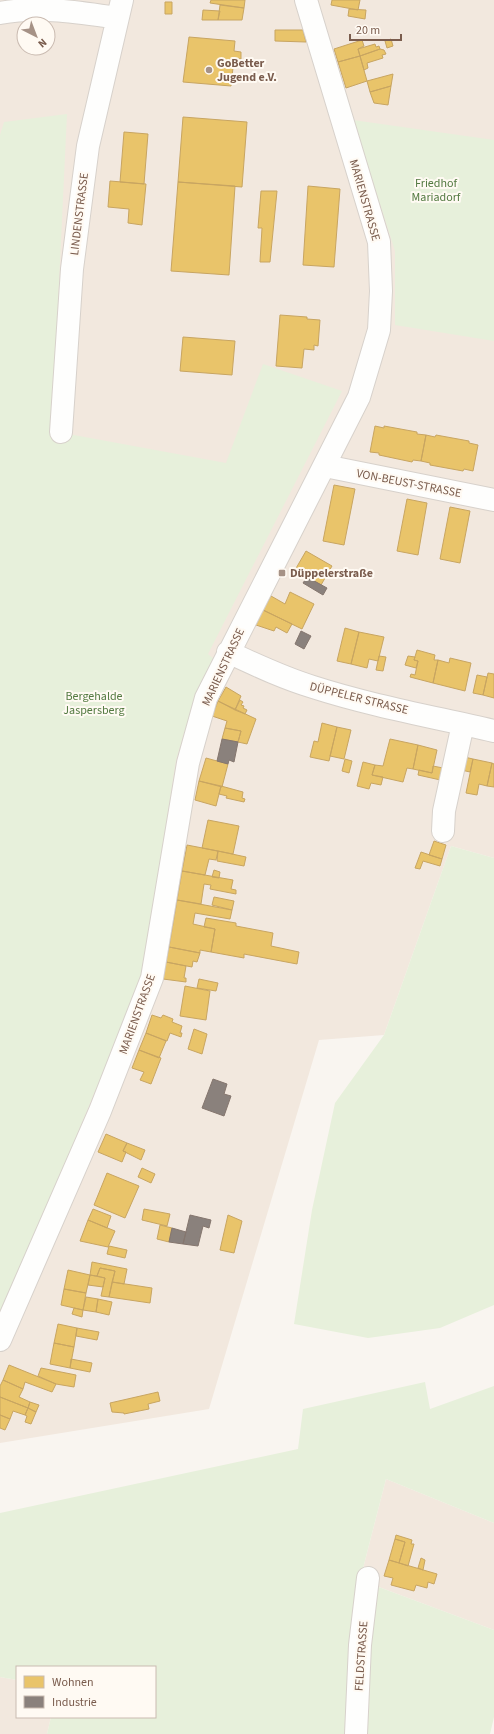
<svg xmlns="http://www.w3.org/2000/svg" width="494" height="1734" font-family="'Source Sans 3',sans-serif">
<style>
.residential{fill:#f2e8de;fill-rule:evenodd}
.green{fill:#e7f0db}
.homes{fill:#e9c46a;stroke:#c8a561}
.industry{fill:#8a817c;stroke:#85766e}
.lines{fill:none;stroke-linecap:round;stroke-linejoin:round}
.minor-casing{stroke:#d7d1cb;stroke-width:24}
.minor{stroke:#fefefd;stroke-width:22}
.poi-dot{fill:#a69286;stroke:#fffaf3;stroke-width:1.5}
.labels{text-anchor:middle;stroke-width:4;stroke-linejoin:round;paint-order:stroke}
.poi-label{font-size:12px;font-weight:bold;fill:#7a5c4d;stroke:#fffaf3;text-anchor:start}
.park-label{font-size:12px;fill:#537a41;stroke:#fffaf3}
.street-label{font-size:12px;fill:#7a5c4d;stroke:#fffaf3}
</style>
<rect width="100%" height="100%" fill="#f9f5f0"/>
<path class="residential" d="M0,0H494V858L451,846L384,1035L319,1040L209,1409L0,1443ZM24,24H48V48H24Z
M386,1479L494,1523V1630L360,1580Z
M0,1677L17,1680V1717H51L47,1734H0Z"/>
<path class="green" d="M67,114L52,431L226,463L263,364L342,391L208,654L214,659L194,701L176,760L142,978L0,1320V135L4,122Z
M353,120L494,140V341L395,325V251Z
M451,846L494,858V1305L440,1328L368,1338L294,1324L312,1210L335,1103L384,1035Z
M425,1382L430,1409L494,1386V1523L386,1479L360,1580L494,1630V1717L490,1734H47L51,1717H155V1667H17V1680L0,1677V1513L298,1449L303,1409Z"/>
<path class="homes" d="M211,0H245L244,8L210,3Z
M332,0H360L358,10L331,5Z
M165,2H172V14H165Z
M220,5L244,8L242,20H218Z
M349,9L366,10L365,19L348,16Z
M203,10L220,11L218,20H202Z
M275,30H303L306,42L275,41Z
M189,37L235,41L234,51L241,52V59L234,58L231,86L183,82Z
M391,39L393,46L387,48L385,41Z
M362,40L364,46L358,49L360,56L338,62L334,49Z
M375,44L376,47L379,46L380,49L360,56L358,49Z
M380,49L384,50L386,54L382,55L383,58L367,63L368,68L364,70L360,56Z
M360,56L367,81L346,88L338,62Z
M393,74L391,86L370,92L367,81Z
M391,86L388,105L374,103L370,92Z
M183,117L247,122L242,187L178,182Z
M124,132L148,134L144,184L120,182Z
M110,181L146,184L142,225L128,223L129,209L108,207Z
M178,182L235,186L229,275L171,271Z
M308,186L340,189L334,267L303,265Z
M261,191H277L270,262H260L262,228H258Z
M280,315L307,317V319L320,320L318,346L314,345V350L304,349L302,368L276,366Z
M183,337L235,341L232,375L180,371Z
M375,426L384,428V426L417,432V434L426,435L421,461L413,460L412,462L379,455V453L370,452Z
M426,435L435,437L436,435L469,441V443L478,445L473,471L464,469L463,471L430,465V463L421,461Z
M334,485L355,489L344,545L323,541Z
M407,499L427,503L418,555L397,551Z
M450,507L470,511L460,563L440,559Z
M306,551L332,566L321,585L295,570Z
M290,592L314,604L302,629L263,610L271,596L285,604Z
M263,610L292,624L287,633L276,627L274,631L256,625Z
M345,628L359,632L351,664L337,661Z
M359,632L384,637L378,661L369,659L367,668L351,664Z
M417,650L435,655L434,660H438L433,683L410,677L411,674L415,675L418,661L414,660Z
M379,656L386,657L383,671L376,670Z
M408,656L415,657L414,660L418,661L416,668L405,665Z
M450,658L471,663L465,691L433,683L438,660L449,663Z
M488,673L494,674V698L483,695Z
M477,675L487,677L483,695L473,693Z
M226,687L241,696L235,710L218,701Z
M240,700L243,702L241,705L244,706L243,708L247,710L245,714L235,710Z
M218,701L256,719L247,744L238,742L241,731L225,728L227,721L212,716Z
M322,723L337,727L329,761L310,757L314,741L318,742Z
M337,727L351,730L344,759L330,756Z
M225,728L241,731L238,742L222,739Z
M390,739L418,745L413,769L407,768L403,782L372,775L375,765L383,766Z
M418,745L437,750L432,773L413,769Z
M460,756L473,759L470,772L457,769Z
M206,758L228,764L222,787L199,781Z
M345,759L352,761L349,773L342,771Z
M473,759L492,763L487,786L479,784L477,795L466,793Z
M363,762L375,765L372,775L383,777L381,785L371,783L369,789L357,786Z
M492,763L494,764V787L487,786Z
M433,766L448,769L445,781L418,775L419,770L432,773Z
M199,781L221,786L216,806L195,800Z
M221,786L243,792L242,798L245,799L244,802L226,798L227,796L219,794Z
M208,820L239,826L233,854L202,848Z
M434,841L446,845L442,859L429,855Z
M187,845L218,851L216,860L209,859L205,875L182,871Z
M218,851L246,857L244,866L217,861Z
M421,852L442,859L440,866L423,861L420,869L415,868Z
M214,870L220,872L219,878L212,877Z
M182,871L233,880L231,889L236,890V894L210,889L211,885L204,884L201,904L177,900Z
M214,897L234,901L232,910L212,905Z
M177,900L232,910L230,919L195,913L193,924L215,929L211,952L200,950V953L169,947Z
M206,918L236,923V926L273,933L271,946L299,952L297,964L244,954V958L211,952L215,929L204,927Z
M169,947L200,953L197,962L193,961L192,967L166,962Z
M166,962L186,966L184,978H186V982L163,979Z
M199,979L218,983L216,991L197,988Z
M185,986L210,991L206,1020L180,1016Z
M152,1015L161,1018L163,1015L173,1019L172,1022L182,1026L180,1033H182L181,1037L170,1033L167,1041L146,1033Z
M194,1029L207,1034L202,1054L188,1049Z
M146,1033L166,1041L159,1058L139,1050Z
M139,1050L161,1058L151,1084L140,1080L144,1072L132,1068Z
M106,1134L127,1143L123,1151L126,1152L122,1162L98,1152Z
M127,1143L145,1150L141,1160L123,1151Z
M142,1168L155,1174L151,1183L138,1177Z
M107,1173L139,1186L125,1218L94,1205Z
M93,1209L111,1216L107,1228L88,1220Z
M144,1209L170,1214L167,1226L142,1220Z
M228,1215L242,1221L234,1253L220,1250Z
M88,1220L115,1231L108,1247L80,1241Z
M160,1225L172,1228L169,1242L157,1239Z
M109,1246L127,1250L125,1258L107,1254Z
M92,1262L127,1269L124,1284L112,1282L115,1271L100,1268L97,1276L90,1275Z
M100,1268L115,1271L109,1297L101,1296L105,1278L97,1276Z
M68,1270L90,1275L86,1293L64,1289Z
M90,1275L105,1278L103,1287L88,1285Z
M112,1282L152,1288L150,1303L109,1297Z
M64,1289L86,1293L83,1310L61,1305Z
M86,1297L98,1299L96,1312L83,1310Z
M98,1299L112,1302L109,1315L96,1312Z
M74,1308L83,1310L82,1317L72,1314Z
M58,1324L77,1328L74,1347L54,1343Z
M77,1328L99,1332L97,1340L76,1336Z
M54,1343L74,1347L70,1368L50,1364Z
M71,1359L92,1363L90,1372L70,1368Z
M9,1365L56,1384L52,1392L25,1382L23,1389L3,1380Z
M41,1368L76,1375L74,1387L56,1384L38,1376Z
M3,1380L23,1389L19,1397L30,1402L28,1408L0,1397V1386Z
M158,1392L160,1401L148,1404L149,1409L124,1414V1413L112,1412L110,1403Z
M0,1397L28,1408L25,1415L13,1411L10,1419L0,1415Z
M30,1402L39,1405L36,1412L28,1408Z
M28,1408L36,1412L31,1424L25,1422L27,1416L25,1415Z
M0,1415L10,1419L5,1430L0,1428Z
M396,1535L412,1540L411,1544H414L408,1566L399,1563L405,1542L395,1539Z
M395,1539L405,1542L399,1563L389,1560Z
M421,1558L425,1560L423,1570L418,1568Z
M389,1560L437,1574L434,1584L428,1582L427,1588L416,1585L414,1591L391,1585L393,1578L384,1576Z"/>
<path class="industry" d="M307,577L327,588L323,595L303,583Z
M301,631L311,636L304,649L295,644Z
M222,739L238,742L234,762L229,760L228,764L217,761Z
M213,1079L227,1084L224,1094L231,1096L224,1116L202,1108Z
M190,1215L211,1220L209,1228L203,1226L198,1246L183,1244Z
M172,1228L186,1232L183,1244L169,1242Z"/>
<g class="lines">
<defs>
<path id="minor" d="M0,13C39,6 78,12 117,18
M61,432L72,269L88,146L122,0
M325,466L494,500
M228,652C256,665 283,678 313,687C372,706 434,717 494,731
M443,831L444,811L463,724
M0,1340L100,1111L152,978L188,763L206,698L359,397L379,330L381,291L379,242L306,0
M356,1734L360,1645L368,1578"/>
</defs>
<use href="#minor" class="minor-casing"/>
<use href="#minor" class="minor"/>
</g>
<g class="poi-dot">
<circle cx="209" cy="70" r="4"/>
<rect x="278" y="569" width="8" height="8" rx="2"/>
</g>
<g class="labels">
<g class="poi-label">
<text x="217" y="67">GoBetter<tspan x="217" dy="14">Jugend e.V.</tspan></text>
<text x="290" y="577">Düppelerstraße</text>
</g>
<g class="park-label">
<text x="436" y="187">Friedhof<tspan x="436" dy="14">Mariadorf</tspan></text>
<text x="94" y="700">Bergehalde<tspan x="94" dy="14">Jaspersberg</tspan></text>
</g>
<g class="street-label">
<text transform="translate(365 200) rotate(74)" y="4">MARIENSTRASSE</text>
<text transform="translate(79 214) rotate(-83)" y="4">LINDENSTRASSE</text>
<text transform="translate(409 483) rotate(11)" y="4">VON-BEUST-STRASSE</text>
<text transform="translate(223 667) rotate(-65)" y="4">MARIENSTRASSE</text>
<text transform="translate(359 698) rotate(14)" y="4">DÜPPELER STRASSE</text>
<text transform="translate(137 1014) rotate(-70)" y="4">MARIENSTRASSE</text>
<text transform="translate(361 1656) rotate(-86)" y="4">FELDSTRASSE</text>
</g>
</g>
<rect x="16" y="1666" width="140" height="52" fill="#fffaf3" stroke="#cabbb1"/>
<rect x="24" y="1676" width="20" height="12" fill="#e9c46a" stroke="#cabbb1"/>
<text x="52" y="1686" font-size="12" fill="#7a5c4d">Wohnen</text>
<rect x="24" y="1696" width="20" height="12" fill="#8a817c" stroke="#cabbb1"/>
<text x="52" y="1706" font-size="12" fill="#7a5c4d">Industrie</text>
<g transform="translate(36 36) rotate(138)"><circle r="19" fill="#fffaf3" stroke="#cabbb1"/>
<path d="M0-3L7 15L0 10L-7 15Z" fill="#a69286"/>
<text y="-6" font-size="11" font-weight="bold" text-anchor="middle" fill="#7a5c4d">N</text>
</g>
<path d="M350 34v6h51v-6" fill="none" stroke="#7a5c4d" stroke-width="2"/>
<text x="356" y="34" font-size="12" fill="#7a5c4d" stroke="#fffaf3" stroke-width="3" paint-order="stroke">20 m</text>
</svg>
